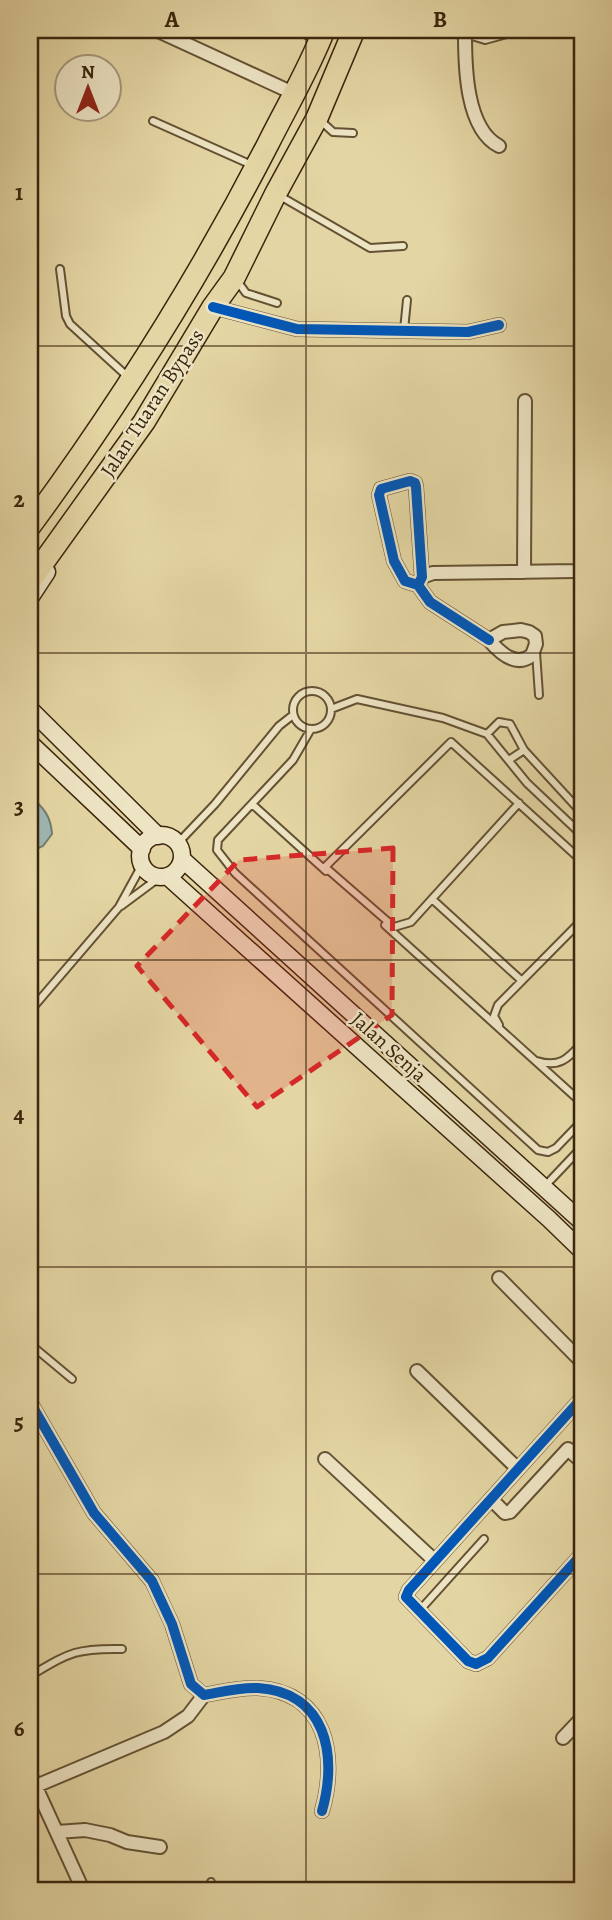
<svg xmlns="http://www.w3.org/2000/svg" width="612" height="1920" font-family="Alegreya,serif">
<style>
.water{fill:#9cb6b3;stroke:#757c71;stroke-width:2}
.lines{fill:none;stroke-linecap:round;stroke-linejoin:round}
.lane-casing{stroke:#645133;stroke-width:10}
.street-casing{stroke:#645133;stroke-width:16}
.secondary-casing{stroke:#3a250d;stroke-width:19}
.highway-casing{stroke:#3a250d;stroke-width:24}
.lane{stroke:#ede4c4;stroke-width:6}
.street{stroke:#ede4c4;stroke-width:12}
.secondary{stroke:#ede4c4;stroke-width:16}
.highway{stroke:#e4d6a4;stroke-width:21}
.cycleway-casing{stroke:#ede4c4;stroke-width:15}
.cycleway{stroke:#0057b8;stroke-width:10}
.marked{fill:#d62828;fill-opacity:0.2;stroke:#d62828;stroke-width:5;stroke-dasharray:14 9;stroke-linejoin:round}
.grid{fill:none;stroke:#3a250d;stroke-width:2;stroke-opacity:0.55}
.labels{text-anchor:middle;stroke-width:5;stroke-linejoin:round;paint-order:stroke}
.street-label{font-size:21px;fill:#3a250d;stroke:#ede4c4}
.neatline{fill:none;stroke:#3a250d;stroke-width:2.5}
.grid-label{font-size:23px;text-anchor:middle;font-weight:bold;fill:#3a250d}
</style>
<rect width="100%" height="100%" fill="#e4d6a4"/>
<filter id="stains"><feTurbulence type="fractalNoise" baseFrequency=".00286" numOctaves="4"/><feColorMatrix values="0 0 0 0 .2 0 0 0 0 .09 0 0 0 0 .02 0 0 0 .5 -.17"/></filter>
<radialGradient id="worn" r=".72"><stop offset=".6" stop-color="#630" stop-opacity="0"/><stop offset="1" stop-color="#630" stop-opacity=".3"/></radialGradient>
<path class="water" d="M30,796C43,807 51,816 52,834L43,846L30,852Z"/>
<g class="lines">
<defs>
<path id="lane" d="M465,34L485,40L507,34
M153,121L254,166
M321,121L333,132L353,133
M280,196L370,248L403,246
M60,269L66,316L70,324L128,377
M238,282L246,293L277,303
M404,330L407,300
M536,652L539,695
M293 710a19 19 0 1 1 38 0a19 19 0 1 1-38 0Z
M331,709L357,699L443,718L487,734L527,783L582,835
M311,729L293,760L218,840L217,850L235,873L538,1150L548,1152L556,1148L582,1121
M578,732L582,736
M487,734L499,722L510,724L524,750L582,813
M509,760L524,750
M519,803L411,922L394,927L325,867L451,742L582,861
M252,804L326,871
M178,843L215,804L279,726L293,715
M432,899L522,981
M121,906L160,877
M385,925L582,1103
M30,1011L119,907L142,865
M499,1025L494,1016L498,1005L582,920
M537,1061C559,1068 568,1059 582,1043
M545,1186L582,1147
M30,1344L72,1379
M420,1610L484,1539
M30,1676C69,1653 75,1648 122,1649
M210,1890L211,1882"/>
<path id="street" d="M156,30L293,93
M302,30L321,38
M455,30L465,34C465,67 466,129 499,146
M213,307L297,329L468,332L499,325
M524,572L525,401
M422,577L433,573L575,571L582,569
M418,585L405,581L394,561L379,495L381,489L410,481L415,483L416,487L422,577L418,585L430,602L489,640
M521,630L529,632L535,636L536,644L532,655C516,668 500,653 489,640L503,632Z
M499,1278L582,1362
M417,1371L518,1469
M582,1398L409,1590L406,1597L468,1661L476,1664L488,1658L582,1554
M30,1402L94,1513L152,1581L172,1624L191,1684L204,1695C221,1692 240,1687 258,1688C326,1692 338,1755 322,1811
M325,1459L435,1561
M491,1499L505,1513L510,1512L568,1449L582,1462
M563,1738L582,1718
M30,1774L83,1890
M36,1786L164,1732L188,1716L204,1695
M57,1832L85,1830L110,1835L127,1842L160,1847"/>
<path id="secondary" d="M30,598L47,572
M30,709L158,836
M30,743L142,849
M140 856a21 21 0 1 1 42 0a21 21 0 1 1-42 0Z
M182,859L582,1222
M167,876L549,1219L582,1251"/>
<path id="highway" d="M30,526C119,405 199,278 268,144C287,106 309,69 324,30
M30,581L144,422L213,307L234,278L276,193L317,118L354,30"/>
</defs>
<use href="#lane" class="lane-casing"/>
<use href="#street" class="street-casing"/>
<use href="#secondary" class="secondary-casing"/>
<use href="#highway" class="highway-casing"/>
<use href="#lane" class="lane"/>
<use href="#street" class="street"/>
<use href="#secondary" class="secondary"/>
<use href="#highway" class="highway"/>
<defs>
<path id="cycleway" d="M213,307L297,329L468,332L499,325
M418,585L405,581L394,561L379,495L381,489L410,481L415,483L416,487L422,577L418,585L430,602L489,640
M582,1398L409,1590L406,1597L468,1661L476,1664L488,1658L582,1554
M30,1402L94,1513L152,1581L172,1624L191,1684L204,1695C221,1692 240,1687 258,1688C326,1692 338,1755 322,1811"/>
</defs>
<use href="#cycleway" class="cycleway-casing"/>
<use href="#cycleway" class="cycleway"/>
</g>
<path class="marked" d="M393,848L392,1015L257,1107L137,966L239,860Z"/>
<path class="grid" d="M306,30V1890M30,346H582M30,653H582M30,960H582M30,1267H582M30,1574H582"/>
<g class="labels">
<g class="street-label">
<text transform="translate(152 403) rotate(-57)" y="7">Jalan Tuaran Bypass</text>
<text transform="translate(389 1047) rotate(42)" y="7">Jalan Senja</text>
</g>
</g>
<rect width="612" height="1920" fill="none" stroke="#e4d6a4" stroke-width="77"/>
<g transform="translate(88 88)"><circle r="33" fill="#ede4c4" stroke="#a5987b" stroke-width="2"/>
<path d="M0-5L12 26L0 18L-12 26Z" fill="#8f2418"/>
<text y="-10" font-size="19" font-weight="bold" text-anchor="middle" fill="#3a250d">N</text>
</g>
<rect x="38" y="38" width="536" height="1844" class="neatline"/>
<g class="grid-label">
<text x="172" y="27">A</text>
<text x="440" y="27">B</text>
<text x="19" y="200">1</text>
<text x="19" y="507">2</text>
<text x="19" y="814">3</text>
<text x="19" y="1122">4</text>
<text x="19" y="1429">5</text>
<text x="19" y="1736">6</text>
</g>
<rect width="100%" height="100%" filter="url(#stains)"/>
<rect width="100%" height="100%" fill="url(#worn)"/>
</svg>
